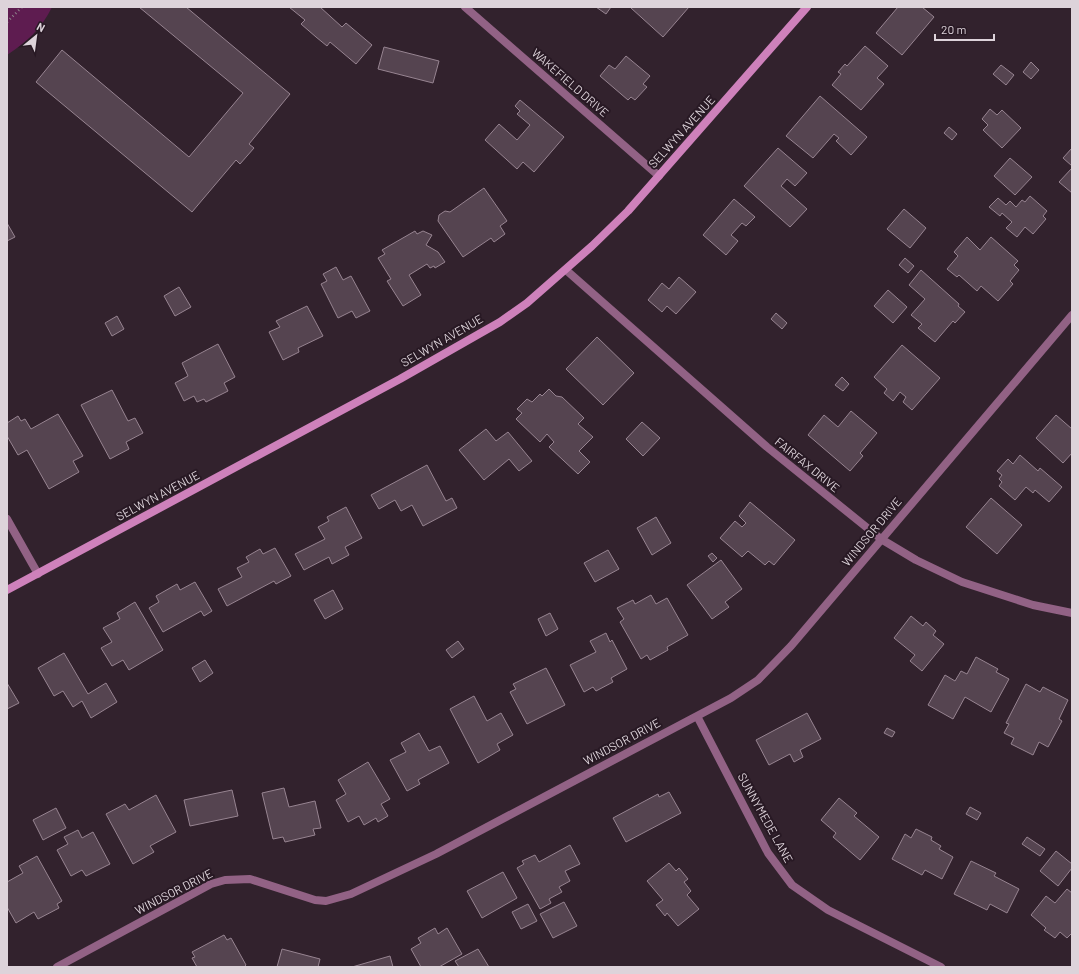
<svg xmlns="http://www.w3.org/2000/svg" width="1079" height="974" font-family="Barlow,sans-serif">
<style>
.green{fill:#5e1c50}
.building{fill:#554450;stroke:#978491}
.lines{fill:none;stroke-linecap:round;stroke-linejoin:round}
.path{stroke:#8d8089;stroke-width:2.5;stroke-dasharray:1 3;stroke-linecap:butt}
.street{stroke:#926285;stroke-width:8}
.secondary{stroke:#ce81bb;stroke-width:8}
.labels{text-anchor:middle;stroke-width:4;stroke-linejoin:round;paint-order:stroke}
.street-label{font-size:12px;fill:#ddd3da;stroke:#281924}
</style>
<rect width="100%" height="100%" fill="#32222d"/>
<path class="green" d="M7,7H52C42,28 27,42 7,55Z"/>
<path class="building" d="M139,7H186L290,94L249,144L254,148L240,164L236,160L192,212L36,82L62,50L189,157L243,93Z
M289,7H320L342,27L346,23L372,45L356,64L330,42L327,46L316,37L301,24L305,20Z
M596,7H611L606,14Z
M632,7H689L663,37L631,8Z
M898,7H922L934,17L902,55L876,33Z
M865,46L888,66L877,78L884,84L861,110L832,85L841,74L838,72L845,64L847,66Z
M384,47L439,61L433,83L378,69Z
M626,56L650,76L643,84L647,87L635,100L631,97L628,100L600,76L609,65L615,69Z
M1031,62L1039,70L1031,79L1023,72Z
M1001,65L1014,75L1006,85L993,74Z
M820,96L867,137L851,155L836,141L839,138L834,134L813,158L786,136Z
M520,100L564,137L534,172L523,162L517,169L485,140L499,124L517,140L530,125L517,114L520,111L515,106Z
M990,109L997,115L1002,110L1021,128L1002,148L983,130L988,125L982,119Z
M949,127L957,134L952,140L944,133Z
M778,148L807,173L795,186L787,179L781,186L807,209L790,227L744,186Z
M1072,148V166L1063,158Z
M1010,158L1032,177L1015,195L994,176Z
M1072,168V193L1059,182Z
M484,188L507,221L500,226L505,234L494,242L491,238L463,257L438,221L439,215L445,211L450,212Z
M1030,196L1047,211L1043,216L1046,219L1033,234L1025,227L1017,237L1006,228L1012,222L1002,213L1000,216L989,207L998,198L1006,205L1010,201L1016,207L1022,200L1025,202Z
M734,199L755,217L746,226L742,223L731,235L738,241L726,255L703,235Z
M904,209L926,228L910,248L887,229Z
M7,223L15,237L7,241Z
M415,231L417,234L423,231L432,235L426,245L438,252L445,262L435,268L434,266L430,268L427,264L409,275L421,295L403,306L387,281L391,279L378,258L385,254L382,250Z
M967,237L980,250L991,237L1018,261L1014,265L1019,270L1010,281L1013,284L998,301L981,286L977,291L959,275L957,277L947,269L958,256L954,252Z
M905,258L914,266L908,273L899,265Z
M336,267L343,280L351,276L370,311L356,318L352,311L338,318L321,284L327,281L323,274Z
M921,270L959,304L958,306L965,312L955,323L953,321L935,342L918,328L922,324L911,315L925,299L909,285Z
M679,277L696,292L676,314L667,306L662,312L648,300L662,283L669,289Z
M179,287L191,307L175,316L164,296Z
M888,290L907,307L893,323L874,306Z
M307,306L323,336L298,348L299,352L283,360L269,332L280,327L276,321Z
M776,313L787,323L782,329L771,319Z
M117,316L124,329L112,336L105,323Z
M597,337L634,373L603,405L566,369Z
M218,344L235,377L224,383L228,391L206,402L204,399L197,402L194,396L184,401L175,383L188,376L182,363Z
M902,345L940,378L912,410L903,402L906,397L900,392L893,401L884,393L887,389L874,377Z
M842,377L849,384L843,391L835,385Z
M549,389L556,396L562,397L584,418L578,424L593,437L579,451L590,462L578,474L549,447L554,442L547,434L540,442L516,419L522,413L517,409L527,399L532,402L540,394L542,396Z
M112,390L128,421L135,418L143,433L126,442L129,449L110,459L81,405Z
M851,411L877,433L860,453L863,456L850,471L808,435L824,415L838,427Z
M58,414L83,456L73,461L79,472L49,489L27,450L18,455L7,436V423L18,416L21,421L25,419L31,429Z
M1056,415L1072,429V453L1063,463L1036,438Z
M642,422L660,438L643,456L626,439Z
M486,429L496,441L508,432L532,461L519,471L509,459L484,480L459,450Z
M1020,455L1038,471L1040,468L1062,487L1049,502L1035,490L1033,493L1026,487L1015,500L999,486L1002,482L999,479L1002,475L997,471L1008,459L1013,464Z
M427,465L446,501L452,498L457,508L423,526L412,505L401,511L395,500L379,509L371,495Z
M991,498L1022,525L997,554L966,527Z
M750,502L795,540L774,565L769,561L765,565L748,551L742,557L720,538L735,521L742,527L746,523L739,516Z
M346,507L362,538L345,547L349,555L332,564L329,557L304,570L295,554L325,539L318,527L329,521L327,517Z
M656,517L671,543L652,555L637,528Z
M275,548L291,576L276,584L274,581L227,606L218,589L242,577L237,568L249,562L246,557L260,549L263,554Z
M608,550L619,569L595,582L584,563Z
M712,553L717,558L713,562L708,556Z
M721,560L742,589L725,602L729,607L712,619L687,585Z
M195,582L212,611L204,616L201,611L163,632L149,608L159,602L156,596L177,584L180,590Z
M333,590L343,609L325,619L314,600Z
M651,595L656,604L667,598L688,635L667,647L668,650L650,660L647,655L641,659L620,622L624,619L617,608L633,600L635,604Z
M135,602L163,650L129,670L123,660L112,666L101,648L112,642L103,628L120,619L117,613Z
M550,613L558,629L546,636L538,619Z
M911,616L923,626L926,622L936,631L933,635L944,644L922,671L910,661L915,655L894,638Z
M606,633L610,642L612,640L627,669L611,678L613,682L596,691L593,687L584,692L570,665L596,652L590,641Z
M458,641L464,649L452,658L446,650Z
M64,653L88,694L106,683L117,702L91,718L82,701L73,707L63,691L54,696L38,668Z
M976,657L998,669L996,672L1009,679L991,712L965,697L953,719L928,705L945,675L955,681L961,671L967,674Z
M205,660L213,673L200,682L192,668Z
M546,668L565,705L527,724L510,692L516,689L513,684Z
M7,683L19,703L7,709Z
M1026,684L1040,692L1043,687L1068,700L1059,719L1062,721L1048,747L1039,742L1033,755L1011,744L1014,738L1004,733L1009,724L1006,723Z
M474,696L487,721L501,713L513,735L497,744L500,750L478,763L450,709Z
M807,713L821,739L800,750L803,757L794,762L790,754L769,765L756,740Z
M887,728L895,732L892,737L884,733Z
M419,733L429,751L440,746L449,763L418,780L420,784L407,791L390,760L406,752L401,743Z
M368,762L390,799L381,804L388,816L378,822L376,818L364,825L359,816L348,822L336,800L346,794L338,780Z
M284,788L289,807L315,801L321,828L313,829L315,835L285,842L283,837L273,839L262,793Z
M232,790L238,816L190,826L184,800Z
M669,792L681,813L626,842L613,818L658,794L659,797Z
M156,795L176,832L150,846L154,852L133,864L106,814L125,804L129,810Z
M839,798L857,813L854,816L879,837L860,860L833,837L836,833L821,820Z
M970,807L981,813L977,820L966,814Z
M56,808L66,828L43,840L33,820Z
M916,829L932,837L931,840L941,846L939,849L953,857L942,879L925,870L922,875L892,859L905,834L911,838Z
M78,830L82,838L93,832L110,864L86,876L82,870L71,876L57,850L68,844L64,837Z
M1027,837L1045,849L1040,856L1022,844Z
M570,845L580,864L565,871L570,881L559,887L562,892L549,899L551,903L540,909L517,868L524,864L522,861L535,855L539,862Z
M1056,851L1072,864V868L1058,886L1040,871Z
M37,856L62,901L57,904L59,908L38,919L34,912L16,923L7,907V882L23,873L19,866Z
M971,861L996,873L994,876L1019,889L1007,913L990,904L987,910L954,894Z
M669,863L676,871L679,868L688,879L684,882L691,891L687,895L699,909L678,926L667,913L665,916L656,905L663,900L647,881Z
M503,872L517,898L482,918L467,891Z
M1067,889L1072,893V933L1067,938L1060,932L1055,938L1044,930L1046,928L1031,915L1046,896L1055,903Z
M564,902L577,926L553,938L540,914Z
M528,904L537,921L521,929L512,912Z
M435,928L438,934L447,928L462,954L439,967H421L411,949L421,943L418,938Z
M224,935L227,940L231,938L246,965L244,967H197L192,958L195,957L192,952Z
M282,949L320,959L318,967H277Z
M478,949L489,967H459L455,961Z
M390,956L393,967H352Z"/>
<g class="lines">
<path class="path" d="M7,22L22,7"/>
<path class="street" d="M465,7L659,176
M566,270L767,447L881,539L916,560L962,582L1033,605L1072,613
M7,519L38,574
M697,716L768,853L792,885L828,910L941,967
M57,967L211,884L225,880L250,879L315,900L326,901L351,894L436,854L731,698L758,680L791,646L1072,315"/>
<path class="secondary" d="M7,590L400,379L500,322L527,303L592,246L628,211L807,7"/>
</g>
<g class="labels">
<g class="street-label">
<text transform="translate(570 83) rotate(41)" y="4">WAKEFIELD DRIVE</text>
<text transform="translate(682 132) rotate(-48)" y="4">SELWYN AVENUE</text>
<text transform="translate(442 341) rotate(-30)" y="4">SELWYN AVENUE</text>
<text transform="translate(807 465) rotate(39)" y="4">FAIRFAX DRIVE</text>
<text transform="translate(158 496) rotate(-28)" y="4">SELWYN AVENUE</text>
<text transform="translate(872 532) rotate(-50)" y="4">WINDSOR DRIVE</text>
<text transform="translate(622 742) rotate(-28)" y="4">WINDSOR DRIVE</text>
<text transform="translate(765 818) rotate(61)" y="4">SUNNYMEDE LANE</text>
<text transform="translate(174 892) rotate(-27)" y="4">WINDSOR DRIVE</text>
</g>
</g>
<rect width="1079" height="974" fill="none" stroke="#ddd3da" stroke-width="16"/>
<g transform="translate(36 36) rotate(29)" stroke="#281924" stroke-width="3" paint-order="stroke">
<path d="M0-3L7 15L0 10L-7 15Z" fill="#ddd3da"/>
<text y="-6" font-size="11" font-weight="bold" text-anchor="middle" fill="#ddd3da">N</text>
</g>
<path d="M935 34v6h59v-6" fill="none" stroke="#ddd3da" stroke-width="2"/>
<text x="941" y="34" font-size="12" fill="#ddd3da" stroke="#281924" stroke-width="3" paint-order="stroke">20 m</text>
</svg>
